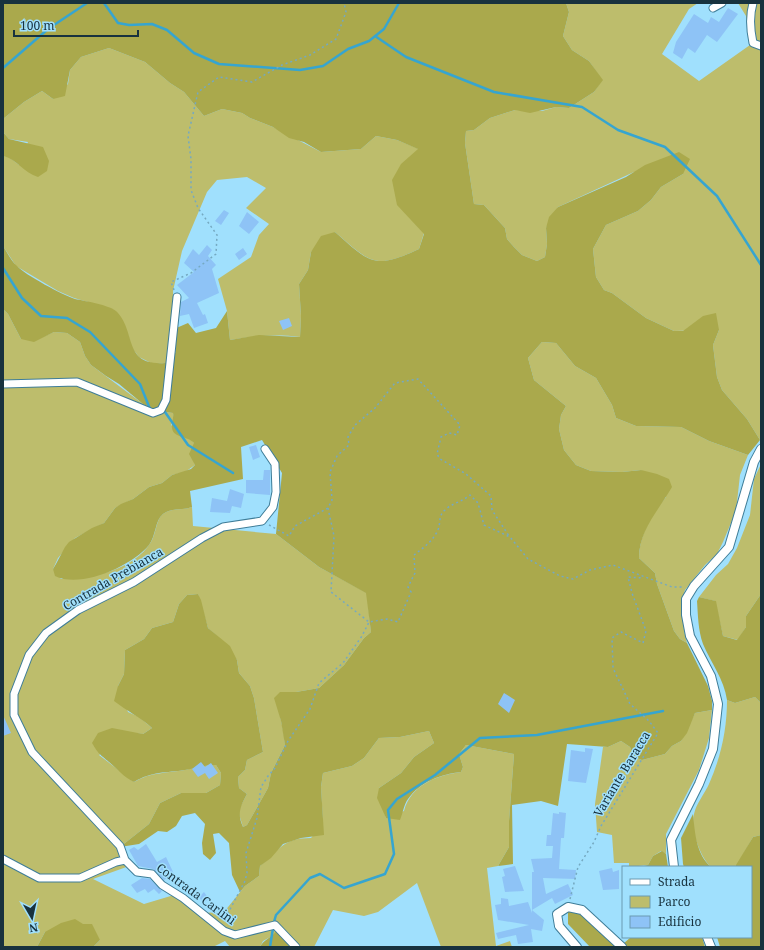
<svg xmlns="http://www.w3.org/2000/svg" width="764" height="950" font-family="'Noto Serif',serif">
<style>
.green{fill:#bdbd6c}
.forest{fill:#aaa94c}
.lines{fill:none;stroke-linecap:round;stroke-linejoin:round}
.stream{stroke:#36a5d0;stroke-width:2.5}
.building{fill:#8ec3f6}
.minor-casing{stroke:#3f7d98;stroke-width:9}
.tertiary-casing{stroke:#3f7d98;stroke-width:10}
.path{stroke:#75a9c1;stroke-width:1.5;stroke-dasharray:2 3;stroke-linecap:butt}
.minor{stroke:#fff;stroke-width:7}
.tertiary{stroke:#fff;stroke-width:8}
.labels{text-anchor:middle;stroke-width:3;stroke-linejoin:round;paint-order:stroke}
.street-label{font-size:12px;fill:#18323e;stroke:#a0e0fd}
</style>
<rect width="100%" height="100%" fill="#a0e0fd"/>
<path class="green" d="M566,3H698L689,9L662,54L699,81L750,45L746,16L738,3H761L760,440L747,419L722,390L717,377L713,345L719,330L674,331L646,318L612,293L604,290L596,277L593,249L606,225L638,211L651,200L661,187L683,174L634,172L558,207L546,228L547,244L545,257L537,261L522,255L514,247L507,239L505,228L484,205L474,204L465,143L466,131L474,130L490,118L515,110L542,111L556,107L569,108L594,92L602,80L589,61L572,50L563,36L569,12Z
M109,48L145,62L170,83L184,92L204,116L222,109L242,113L250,118L273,127L321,152L361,149L376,136L397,140L419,149L411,219L424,233L419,249C374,270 371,263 335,232L311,252L308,270L299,284L301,316L300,337C276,334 254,336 230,340L227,311L218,279L251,257L259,235L269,224L246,208L266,188L247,177L217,180L207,192L182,251L173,291L176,352L165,363L153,364L139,357L132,348L128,335L102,306L74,298L58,291L16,266L3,246V156L9,157L19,165L28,142L9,139L3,132V119L24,102L42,91L53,99L68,84L70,70L81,57Z
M3,309L8,314L21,339L45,336L54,332L67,333L80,342L85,356L91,365L143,404L157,411L173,413L174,419L171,425L183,437L190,438L194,443L193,459L195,465L185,472L172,475L162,483L149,487L133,499L115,508L104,523L75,538L58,558L53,569L61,579C91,579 134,570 151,542C156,534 156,519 163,514C173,507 182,511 192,507L193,526L276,534L319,567L367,593L371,632L364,638L344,665L319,688L296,692H280L279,711L284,735L285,745L271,773L268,788L247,825L243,827L238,811L247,794L239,788L238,777L245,770L247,760L263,752L254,698L250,686L239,673L237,660L217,636L208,628L198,594L187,595L179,604L173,622L152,628L144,639L125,650L124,674L118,686L128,712L139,717L152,728L143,734L132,733L99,755L134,782C151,772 167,773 185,770C196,767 205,765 216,765L221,773L220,785L206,793H181L160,803L149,824L120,847L132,865L93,879L144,904L174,895L200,913L224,912L245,886L259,876L260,866C280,850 282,838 311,838L323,824L321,787L323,773L352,766L364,758L379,738L400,737L429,731L434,743L414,757L401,773L379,788L383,809L386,818L404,811C411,785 437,775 461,772L463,767L459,754L466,745L514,754L509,821V847L498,866L487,868L496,946L510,941L512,947H441L417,883L378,912L364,916L333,910L314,947H291L274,935L263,941L260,947H230L225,941L213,947H93L100,940L45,932L37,947H3Z
M542,342L556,343L575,366L596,378L612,405L616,418L636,426L681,427L709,441L748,455L740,475L736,511L723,542L717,554L705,565L685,590L682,600L684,631L687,643L680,639L674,631L657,584L655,573L639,558C639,535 652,514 666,497L641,470L622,472L591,471L576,465L564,450L559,429L561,415L566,406L534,380L528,358Z
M761,464V594L746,616V627L738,640L723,636L715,601L699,597L716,575L728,564L737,548L750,515L754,479Z
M755,697L761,703V835L753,837L736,867H711C700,857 690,829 694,814C696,804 705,793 709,784C721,757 727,729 727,700L735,703Z
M712,710L709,738L699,770L666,834V854L661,851L653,856L648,865L629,867V863H614L612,835L597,832L595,804L603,747H608L621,741L630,747L634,757L642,760L665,754L672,746L681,741L695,713Z"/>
<path class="forest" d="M3,3H566L569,12L563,36L572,50L589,61L603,80L594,92L569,108L556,107L530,113L515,110L490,118L474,130L466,131L465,143L474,204L484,205L505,228L507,239L514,247L522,255L537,261L545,257L547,244L546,228L549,217L558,207L626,177L645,165L679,152L690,159L683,174L661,187L651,200L638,211L606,225L593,249L596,277L604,290L612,293L646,318L674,331H683L703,316L716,313L719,330L713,345L717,377L722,390L747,419L760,440L748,455L709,441L681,427L636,426L616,418L612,405L596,378L575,366L556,343L542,342L528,358L534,380L566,406L561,415L559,429L564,450L576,465L591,471L622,472L641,470L657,474L669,479L672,487C659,510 639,530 639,558L655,573L657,584L674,631L680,639L687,643L708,686L712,701V710L695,713L687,733L681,741L672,746L665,754L642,760L634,757L630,747L621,741L608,747L567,744L558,806L541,801L512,805L513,864L498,866L509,847V821L514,754L466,745L459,754L463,767L461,772C441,774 420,782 408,799C404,804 403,813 400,820L386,818L377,798L379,788L401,773L414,757L434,743L429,731L400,737L379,738L364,758L352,766L323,773L321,787L324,835L301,838L283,844L271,858L260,866L259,876L245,886L240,892L232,875L229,843L219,833L213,834L216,853L210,860L203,854L202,843L205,824L195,813L182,816L176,826L167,832L158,831L139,844L120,847L149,824L160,803L181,793H206L220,785L221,773L216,765C205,765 196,768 185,770C166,773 152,771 134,782C122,776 119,770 109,762C100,754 99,755 92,743L98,733L112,728L143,734L152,728C140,717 127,711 114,701L118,686L124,674L125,650L144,639L152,628L173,622L179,604L187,595L198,594L201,600L208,628L230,646L237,660L239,673L250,686L254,698L263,752L247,760L245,770L238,777L239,788L247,794C240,807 237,814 243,827L247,825L268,788L271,773L285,745L281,721L274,698L280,692H296L319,688L344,665L364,638L371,632L366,593L319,567L276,534L282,473L262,440L241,447L243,479L190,491L192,507C182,511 173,507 163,514C155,520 156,536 149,545C132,566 81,589 55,576L53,569L56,564L65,547L69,542L92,528L104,523L115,508L121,504L133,499L149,487L162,483L172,475L191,469L195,465L189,454L194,443C188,436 173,438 172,428C171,423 174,419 173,413L157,411L143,404L119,384L106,376L91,365L85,356L80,342L67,333L54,332L34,342L21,339L8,314L3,309V246C7,252 11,261 17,266C25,275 63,295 75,299C85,301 109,305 116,311C137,331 122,366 165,363L176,352L174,329L188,323L196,333L216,328L227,311L230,340L259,335L300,337L301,316L299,284L308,270L311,252L321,236L335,232C370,263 374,270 419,249L424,234L397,205L392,180L401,164L418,149L397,140L376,136L361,149L321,152L304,142L289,138L273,127L250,118L242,113L222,109L204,116L184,92L170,83L145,62L109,48L81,57L70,70L65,96L53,99L42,91L24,102L3,119Z
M3,132L9,139L43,147L49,161L47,171L38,177C24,173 17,159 3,156Z
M761,594V703L755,697L735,703L727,700C724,679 711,663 703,644C698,630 698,615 697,601L699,597L716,601L723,636L737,640L746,627V616Z
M693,814C695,833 696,854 711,867H684L683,864L681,838Z
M761,835V947H720L717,937H751V867H736V865L753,837Z
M662,851L666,854L668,867H640L648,865L653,856Z
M568,909L580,912L623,944L631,937H702L705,947H590L568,924Z
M75,919L83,924H92L100,940L93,947H37L45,932L61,923Z
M277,930L291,947H260C264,939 272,938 277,930Z"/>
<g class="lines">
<path class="stream" d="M104,3L118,23L129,25L152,24L167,30L194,53L219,64L300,70L323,66L348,49L369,41L384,29L399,3
M375,36L406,57L494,92L582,107L618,130L665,147L717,196L761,265
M3,68L48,29L87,3
M3,268L22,298L41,316L67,318L90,332L140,384L150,409
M165,412L188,445L233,473
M274,922L276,915L310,878L320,874L344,888L385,874L394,854L388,810L397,799L435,775L480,738L537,735L663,711
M270,947L273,928"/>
</g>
<path class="building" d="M728,8L738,14L717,42L707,35L695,53L688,48L682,59L673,53L676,42L694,14L708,23L711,17L719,22Z
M224,210L229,213L221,225L215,221Z
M247,212L259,222L249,234L239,226Z
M207,245L212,250L208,256L216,265L212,269L219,293L197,303L203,315L205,314L208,323L194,328L189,314L180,316L181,302L189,298L177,285L194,272L184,263L193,249L199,255Z
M243,248L247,254L239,260L235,254Z
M289,318L292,326L283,330L279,321Z
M256,445L260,457L253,460L249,447Z
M264,470H270V495L246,493V480H263Z
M230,489L244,494L241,508L232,506L230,513L210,512L212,498L227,501Z
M504,693L515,700L509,713L498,704Z
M3,715L11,733L3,736Z
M585,748L593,749L586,783L568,781L571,750L585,752Z
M201,762L205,767L211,763L218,773L209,779L205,773L198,777L192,769Z
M559,812L566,813L564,838H561L559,869L576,870L575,879L543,878L546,894L568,884L573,895L555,904L552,898L532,910V872H534L531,859L552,858L553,846H546L547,835H551L553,813L559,814Z
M146,844L157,862L166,857L174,874L164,880L153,869L138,866L129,850L134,847L138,850Z
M515,866L524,891L505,892L502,877L505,876L503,869Z
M612,868L613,872L619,870V889L603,890L599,871Z
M142,878L150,879L162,891L159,894L154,889L148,893L145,889L137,893L131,885Z
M204,892L209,899L203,903L199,897Z
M501,898L508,899L509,906L528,902L532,913V910L544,920L542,931L531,929L533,942L518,944L516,935L498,939L496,933L529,925L498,920L495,905L501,904Z"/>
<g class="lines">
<defs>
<path id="minor" d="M753,3C749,17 750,29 753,43L761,46
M713,8L722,3
M3,384L77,382L153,413L161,410L166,400L177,297
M265,449L275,464L276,492L273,507L262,521L223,527L202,538L134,582L78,610L46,633L29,655L14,694V715L32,752L120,846L125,860L137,872L152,874L162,885L183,898L224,931L235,935L275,925L296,947
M3,859L39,878H80L116,862L125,860"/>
<path id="tertiary" d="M674,867L671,840L699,784L713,749L718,704L711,676L690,636L686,615V599L694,586L729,547L754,462L761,449
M707,937L711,947
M577,947L559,926L557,914L568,907L582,910L622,947"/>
</defs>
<use href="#minor" class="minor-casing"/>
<use href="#tertiary" class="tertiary-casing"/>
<path class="path" d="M174,290L171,282L191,273L216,254L217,235L198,208L191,190V159L188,136L198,92L219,77L252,82L282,65L310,55L336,39L346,12L344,3
M328,508L334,536L331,592L369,622L387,619L398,622L411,592L408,587L415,573L414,555C423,548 433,541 438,530C441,522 438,516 445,510C452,503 462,502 470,495L478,503L484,525L510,537L528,559L560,576L573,579L590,570L613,565L672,587H684
M269,525L289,536L295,526L328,508L332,500L330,472L337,456L349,445L348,437L355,425L375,408L395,383L418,379L460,425L457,435L449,433L441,437L437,454L440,459L466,474L491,496L492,510L509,536
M570,899L578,867L594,842L601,826L658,733L649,721L630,704L613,668L612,638L621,632L643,643L646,631L632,593L628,577L643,578
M219,918L227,915L245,881L247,873L246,853L257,818L261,787L268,776L275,768L288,741L310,709L319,683L343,663L362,636L369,622"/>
<use href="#minor" class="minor"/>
<use href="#tertiary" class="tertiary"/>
</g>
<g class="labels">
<g class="street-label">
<text transform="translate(113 579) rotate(-30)" y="4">Contrada Prebianca</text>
<text transform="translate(622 774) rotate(-59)" y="4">Variante Baracca</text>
<text transform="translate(196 894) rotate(36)" y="4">Contrada Carlini</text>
</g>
</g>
<rect width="764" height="950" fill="none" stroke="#18323e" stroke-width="8"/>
<rect x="622" y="866" width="130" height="72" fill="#a0e0fd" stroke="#6a9ab1"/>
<rect x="630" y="879" width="20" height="6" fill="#ffffff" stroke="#6a9ab1"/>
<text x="658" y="886" font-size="12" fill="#18323e">Strada</text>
<rect x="630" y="896" width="20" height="12" fill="#bdbd6c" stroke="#6a9ab1"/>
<text x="658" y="906" font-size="12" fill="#18323e">Parco</text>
<rect x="630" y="916" width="20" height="12" fill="#8ec3f6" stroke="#6a9ab1"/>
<text x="658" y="926" font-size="12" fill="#18323e">Edificio</text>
<g transform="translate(32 918) rotate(171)" stroke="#a0e0fd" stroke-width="3" paint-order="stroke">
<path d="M0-3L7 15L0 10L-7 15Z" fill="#18323e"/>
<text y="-6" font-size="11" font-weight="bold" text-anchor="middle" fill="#18323e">N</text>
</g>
<path d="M14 30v6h124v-6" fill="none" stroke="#18323e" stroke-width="2"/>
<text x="20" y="30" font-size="12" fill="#18323e" stroke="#a0e0fd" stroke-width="3" paint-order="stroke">100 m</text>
</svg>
